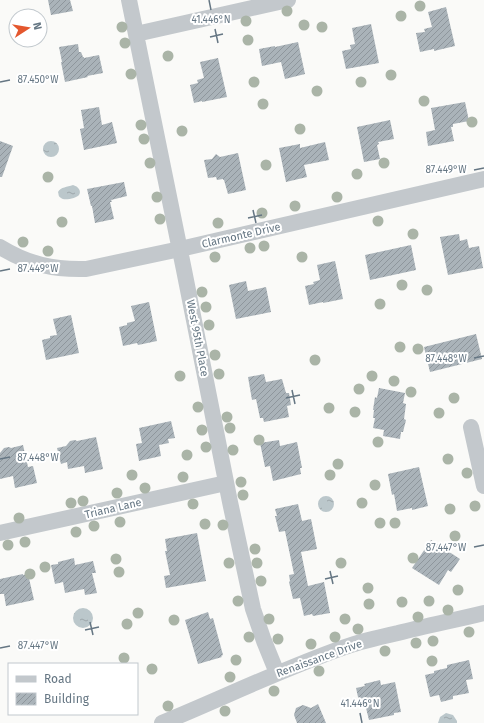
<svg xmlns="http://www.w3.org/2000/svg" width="484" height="723" font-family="'Fira Sans',sans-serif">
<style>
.water{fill:url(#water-ripples)}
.building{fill:url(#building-hatch)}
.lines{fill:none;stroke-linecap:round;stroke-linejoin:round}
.street{stroke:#c3c8cc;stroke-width:16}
.tree{fill:#aab4a7}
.ticks{fill:none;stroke:#657683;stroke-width:1.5}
.labels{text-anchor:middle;stroke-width:4;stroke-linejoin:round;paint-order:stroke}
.street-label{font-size:11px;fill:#657683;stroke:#fff}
.ticks-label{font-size:10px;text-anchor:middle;fill:#657683;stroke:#fff;stroke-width:4;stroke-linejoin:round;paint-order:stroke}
</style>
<defs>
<pattern id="water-ripples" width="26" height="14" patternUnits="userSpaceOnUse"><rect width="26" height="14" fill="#bbc7cb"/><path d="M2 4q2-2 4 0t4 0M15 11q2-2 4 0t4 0" fill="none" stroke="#9ca6aa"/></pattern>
<pattern id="building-hatch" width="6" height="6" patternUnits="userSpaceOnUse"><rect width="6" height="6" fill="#aab3b9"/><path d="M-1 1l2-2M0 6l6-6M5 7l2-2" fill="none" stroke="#8e969c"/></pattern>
</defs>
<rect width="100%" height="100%" fill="#fafaf8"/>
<path class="water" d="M43 149a8 8 0 1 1 16 0a8 8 0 1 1-16 0Z
M73,185C77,186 82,190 79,195C77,198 64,201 61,198C58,196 59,195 58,192C61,187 67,187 73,185Z
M318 504a8 8 0 1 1 16 0a8 8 0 1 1-16 0Z
M73 618a10 10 0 1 1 20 0a10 10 0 1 1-20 0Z
M446,713L453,715L457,721V723H438L440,717Z"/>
<path class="building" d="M48,0H70L73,11L51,15Z
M446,7L455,46L434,51V49L420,52L416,33L425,32L424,29L432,27L428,12Z
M371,24L379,63L346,69L342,51L351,49L350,45L355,44L352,28Z
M298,42L305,74L285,79L281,62L262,66L259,49L275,46V47Z
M78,44L79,52H81L83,57H84V58L99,55L103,73L87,76L88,77L65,82L61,62H62L59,47Z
M218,58L227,97L202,102V101L194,103L190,85L198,83L197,80L204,78L200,62Z
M465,102L469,121L453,124V127H451L454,141L428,146L426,132L435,130L431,108Z
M99,107L102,125L112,122L117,143L84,150L80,129L84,128L81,110Z
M390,120L394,139L378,142L379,144L377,145L380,159L364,162L357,127Z
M0,141L13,146L2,177H0Z
M325,142L329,160L304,165L307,177L286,182L279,148L300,144V148Z
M238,153L246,190L228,194L224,180H223V179L217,180L216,177L208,178L204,160L212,159L216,154L220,157Z
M124,182L127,196L111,200L112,202H110L114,219L95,223L92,206H91L87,189Z
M459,234L460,241L467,239L469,248L479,246L483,268L448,275L440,237Z
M411,245L416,270L370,280L365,255Z
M335,261L343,299L323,303V302L309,305L305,286L314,284L313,282L320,280L317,265Z
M246,281L248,291L266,287L271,312L236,319L229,285Z
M149,302L157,341L138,345L137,343L123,346L119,327L127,325V323L135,321L131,306Z
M71,315L79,353L46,360L42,340L50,338V336L57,335L53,319Z
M476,334L482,359L430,372L424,347Z
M264,374L266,382L282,379L286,393H289L291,405L287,406L289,417L264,422L263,418H260L256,399L252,400L248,377Z
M379,388L405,393L403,403L406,404L404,419L406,420L403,432H401L400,439L383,436L384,430L373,428L375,418H373L374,410H373L375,397L377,398Z
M171,421L175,438L168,439L169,443L159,445L161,456L139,461L136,444L142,443L139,428Z
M96,437L103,469L85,473L84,466L68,469L67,462L61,464L57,448L66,446L70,441L75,440L77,441Z
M279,440L280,446L297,442L302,468H300L301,474L273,481L270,466L265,467L260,443Z
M23,445L28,467L33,466L37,483L15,488L13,476L0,479V453L4,448L9,447L11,448Z
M419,467L428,506L412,510V508L397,511L394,494L392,495L388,474Z
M298,504L302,521L311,519L317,549L301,552L308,586L324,582L330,613L313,616L312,614L304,616L300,598L293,599L289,582L290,581L289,575L294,574L285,531L279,532L275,516H277L275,509Z
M197,533L206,581L166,588L164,576L170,575L165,551H167L165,539Z
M431,540L460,559L451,572L448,570L439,585L412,568Z
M74,558L75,565L93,561L96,573H92L97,593L85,595L84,589L65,593L63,582L55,584L51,565L58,564V562Z
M23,574V575L28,574L34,600L6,606L4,594H0V579Z
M208,612L210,619L213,618L223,655L221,656L222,657L198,664L185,620Z
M469,660L473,679L466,680L469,693L453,696V699L441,702L439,695L430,697L425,675L434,673V671L447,668V665Z
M380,680L381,685L395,682L401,712L394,713V715L369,720L365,704L360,706L356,688L365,686L364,684Z
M318,704L326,723H297L294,715L296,708L303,705L311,708Z"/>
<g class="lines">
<path class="street" d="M129,0L184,270L230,502L253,609L264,641L277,673
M136,34L288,0
M0,247C28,264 53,270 86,269L180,249L484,179
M471,427L484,486
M0,533L226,483
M162,723C223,698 282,669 345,647C362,641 380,637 398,633C426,626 455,620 484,613"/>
</g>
<g class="tree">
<circle cx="420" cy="6" r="5.5"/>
<circle cx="287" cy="11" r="5.5"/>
<circle cx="401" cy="16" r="5.5"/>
<circle cx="246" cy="21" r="5.5"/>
<circle cx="304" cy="25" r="5.5"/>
<circle cx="122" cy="27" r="5.5"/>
<circle cx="322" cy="27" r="5.5"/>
<circle cx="248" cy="40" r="5.5"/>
<circle cx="125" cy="43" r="5.5"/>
<circle cx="168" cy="56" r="5.5"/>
<circle cx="131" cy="74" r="5.5"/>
<circle cx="391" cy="75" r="5.5"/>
<circle cx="254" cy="82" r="5.5"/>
<circle cx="361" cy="82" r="5.5"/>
<circle cx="317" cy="91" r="5.5"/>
<circle cx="424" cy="101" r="5.5"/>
<circle cx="263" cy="104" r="5.5"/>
<circle cx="472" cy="122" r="5.5"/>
<circle cx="141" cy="125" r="5.5"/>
<circle cx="300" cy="129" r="5.5"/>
<circle cx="182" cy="131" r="5.5"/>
<circle cx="144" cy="139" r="5.5"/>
<circle cx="150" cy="163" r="5.5"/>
<circle cx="384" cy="163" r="5.5"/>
<circle cx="266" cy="165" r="5.5"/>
<circle cx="357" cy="174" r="5.5"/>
<circle cx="48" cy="177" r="5.5"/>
<circle cx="157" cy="197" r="5.5"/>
<circle cx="337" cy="197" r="5.5"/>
<circle cx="295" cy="206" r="5.5"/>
<circle cx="262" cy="213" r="5.5"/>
<circle cx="160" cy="219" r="5.5"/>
<circle cx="378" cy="221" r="5.5"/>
<circle cx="62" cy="222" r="5.5"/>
<circle cx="218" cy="223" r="5.5"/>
<circle cx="413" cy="234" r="5.5"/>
<circle cx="23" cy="242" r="5.5"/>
<circle cx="264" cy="246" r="5.5"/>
<circle cx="250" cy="248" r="5.5"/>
<circle cx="48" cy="251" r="5.5"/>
<circle cx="215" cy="257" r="5.5"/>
<circle cx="302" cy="257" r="5.5"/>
<circle cx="402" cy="285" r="5.5"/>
<circle cx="427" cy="290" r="5.5"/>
<circle cx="202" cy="292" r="5.5"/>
<circle cx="380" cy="304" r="5.5"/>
<circle cx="206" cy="307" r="5.5"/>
<circle cx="209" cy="325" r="5.5"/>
<circle cx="400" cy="347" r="5.5"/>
<circle cx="418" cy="349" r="5.5"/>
<circle cx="215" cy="355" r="5.5"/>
<circle cx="315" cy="360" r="5.5"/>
<circle cx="219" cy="374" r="5.5"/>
<circle cx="180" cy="376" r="5.5"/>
<circle cx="372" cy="376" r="5.5"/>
<circle cx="394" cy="381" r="5.5"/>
<circle cx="359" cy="389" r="5.5"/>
<circle cx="411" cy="392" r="5.5"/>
<circle cx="454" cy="398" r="5.5"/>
<circle cx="198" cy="407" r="5.5"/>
<circle cx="329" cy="408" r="5.5"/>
<circle cx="355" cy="412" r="5.5"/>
<circle cx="439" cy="413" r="5.5"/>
<circle cx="227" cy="417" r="5.5"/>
<circle cx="230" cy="428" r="5.5"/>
<circle cx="202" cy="430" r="5.5"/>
<circle cx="259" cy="440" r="5.5"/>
<circle cx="378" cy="442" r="5.5"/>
<circle cx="206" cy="447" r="5.5"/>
<circle cx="233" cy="450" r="5.5"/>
<circle cx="187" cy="455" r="5.5"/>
<circle cx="448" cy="459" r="5.5"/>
<circle cx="338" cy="464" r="5.5"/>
<circle cx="467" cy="473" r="5.5"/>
<circle cx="132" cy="475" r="5.5"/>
<circle cx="330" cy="475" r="5.5"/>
<circle cx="183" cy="477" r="5.5"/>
<circle cx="241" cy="482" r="5.5"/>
<circle cx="375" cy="485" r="5.5"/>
<circle cx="145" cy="488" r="5.5"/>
<circle cx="117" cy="493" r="5.5"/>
<circle cx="243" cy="495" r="5.5"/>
<circle cx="83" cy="501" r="5.5"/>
<circle cx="71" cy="503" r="5.5"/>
<circle cx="362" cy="503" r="5.5"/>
<circle cx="193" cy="504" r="5.5"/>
<circle cx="475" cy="506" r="5.5"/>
<circle cx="450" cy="509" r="5.5"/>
<circle cx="19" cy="518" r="5.5"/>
<circle cx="120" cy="522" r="5.5"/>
<circle cx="380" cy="523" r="5.5"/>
<circle cx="395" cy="523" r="5.5"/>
<circle cx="205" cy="524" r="5.5"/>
<circle cx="223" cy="525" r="5.5"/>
<circle cx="94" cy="526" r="5.5"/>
<circle cx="76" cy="532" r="5.5"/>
<circle cx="455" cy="536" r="5.5"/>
<circle cx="25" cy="542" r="5.5"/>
<circle cx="8" cy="545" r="5.5"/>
<circle cx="255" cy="549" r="5.5"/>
<circle cx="413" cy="558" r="5.5"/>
<circle cx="116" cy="559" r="5.5"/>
<circle cx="229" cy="563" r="5.5"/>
<circle cx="257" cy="563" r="5.5"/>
<circle cx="341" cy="563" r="5.5"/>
<circle cx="45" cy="567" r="5.5"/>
<circle cx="119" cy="572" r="5.5"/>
<circle cx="30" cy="574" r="5.5"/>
<circle cx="261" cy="581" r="5.5"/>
<circle cx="368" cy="588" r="5.5"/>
<circle cx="458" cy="590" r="5.5"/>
<circle cx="238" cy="601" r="5.5"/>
<circle cx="429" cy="601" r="5.5"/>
<circle cx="402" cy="602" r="5.5"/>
<circle cx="369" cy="604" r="5.5"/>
<circle cx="448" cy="610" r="5.5"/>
<circle cx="138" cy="613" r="5.5"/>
<circle cx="418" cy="617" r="5.5"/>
<circle cx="269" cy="619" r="5.5"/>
<circle cx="345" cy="619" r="5.5"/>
<circle cx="174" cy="620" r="5.5"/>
<circle cx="127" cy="624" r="5.5"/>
<circle cx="358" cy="629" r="5.5"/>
<circle cx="469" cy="632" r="5.5"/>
<circle cx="249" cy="637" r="5.5"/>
<circle cx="335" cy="637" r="5.5"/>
<circle cx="278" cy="639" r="5.5"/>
<circle cx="433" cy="641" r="5.5"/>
<circle cx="416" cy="643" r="5.5"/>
<circle cx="311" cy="644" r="5.5"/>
<circle cx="385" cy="651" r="5.5"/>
<circle cx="124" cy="658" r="5.5"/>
<circle cx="236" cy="660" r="5.5"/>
<circle cx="432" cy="661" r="5.5"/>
<circle cx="152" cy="669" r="5.5"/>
<circle cx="319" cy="671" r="5.5"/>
<circle cx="230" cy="677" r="5.5"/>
<circle cx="274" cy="691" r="5.5"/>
<circle cx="168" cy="706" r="5.5"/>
<circle cx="225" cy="711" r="5.5"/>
</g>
<path class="ticks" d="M209,0L211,10M215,29L218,43M210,37L223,34M0,82L10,80M474,170L484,168M253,210L256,223M248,218L262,215M0,271L10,269M474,358L484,356M292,390L295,404M286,398L300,395M0,459L10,457M474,547L484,545M330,571L333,584M325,579L338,576M90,622L93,635M85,630L99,627M0,648L10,646M360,713L362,723"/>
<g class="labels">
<g class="street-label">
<text transform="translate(241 235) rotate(-13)" y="4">Clarmonte Drive</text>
<text transform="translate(198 338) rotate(79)" y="4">West 95th Place</text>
<text transform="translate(113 508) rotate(-13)" y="4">Triana Lane</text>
<text transform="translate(319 658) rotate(-20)" y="4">Renaissance Drive</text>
</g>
</g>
<g class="ticks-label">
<text x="211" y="23">41.446°N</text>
<text x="38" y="83">87.450°W</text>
<text x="446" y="173">87.449°W</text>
<text x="38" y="272">87.449°W</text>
<text x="446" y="362">87.448°W</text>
<text x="38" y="461">87.448°W</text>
<text x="446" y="551">87.447°W</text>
<text x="38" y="649">87.447°W</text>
<text x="360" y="707">41.446°N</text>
</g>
<rect x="8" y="663" width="130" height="52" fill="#ffffff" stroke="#c1c8cd"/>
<rect x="16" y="676" width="20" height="6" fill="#c3c8cc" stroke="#c1c8cd"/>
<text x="44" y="683" font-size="12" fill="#657683">Road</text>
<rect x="16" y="693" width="20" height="12" fill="url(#building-hatch)" stroke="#c1c8cd"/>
<text x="44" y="703" font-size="12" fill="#657683">Building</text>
<g transform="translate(28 28) rotate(78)"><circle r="19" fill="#ffffff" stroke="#c1c8cd"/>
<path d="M0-3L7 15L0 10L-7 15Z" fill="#e4572e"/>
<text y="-6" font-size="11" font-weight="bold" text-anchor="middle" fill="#657683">N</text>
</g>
</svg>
